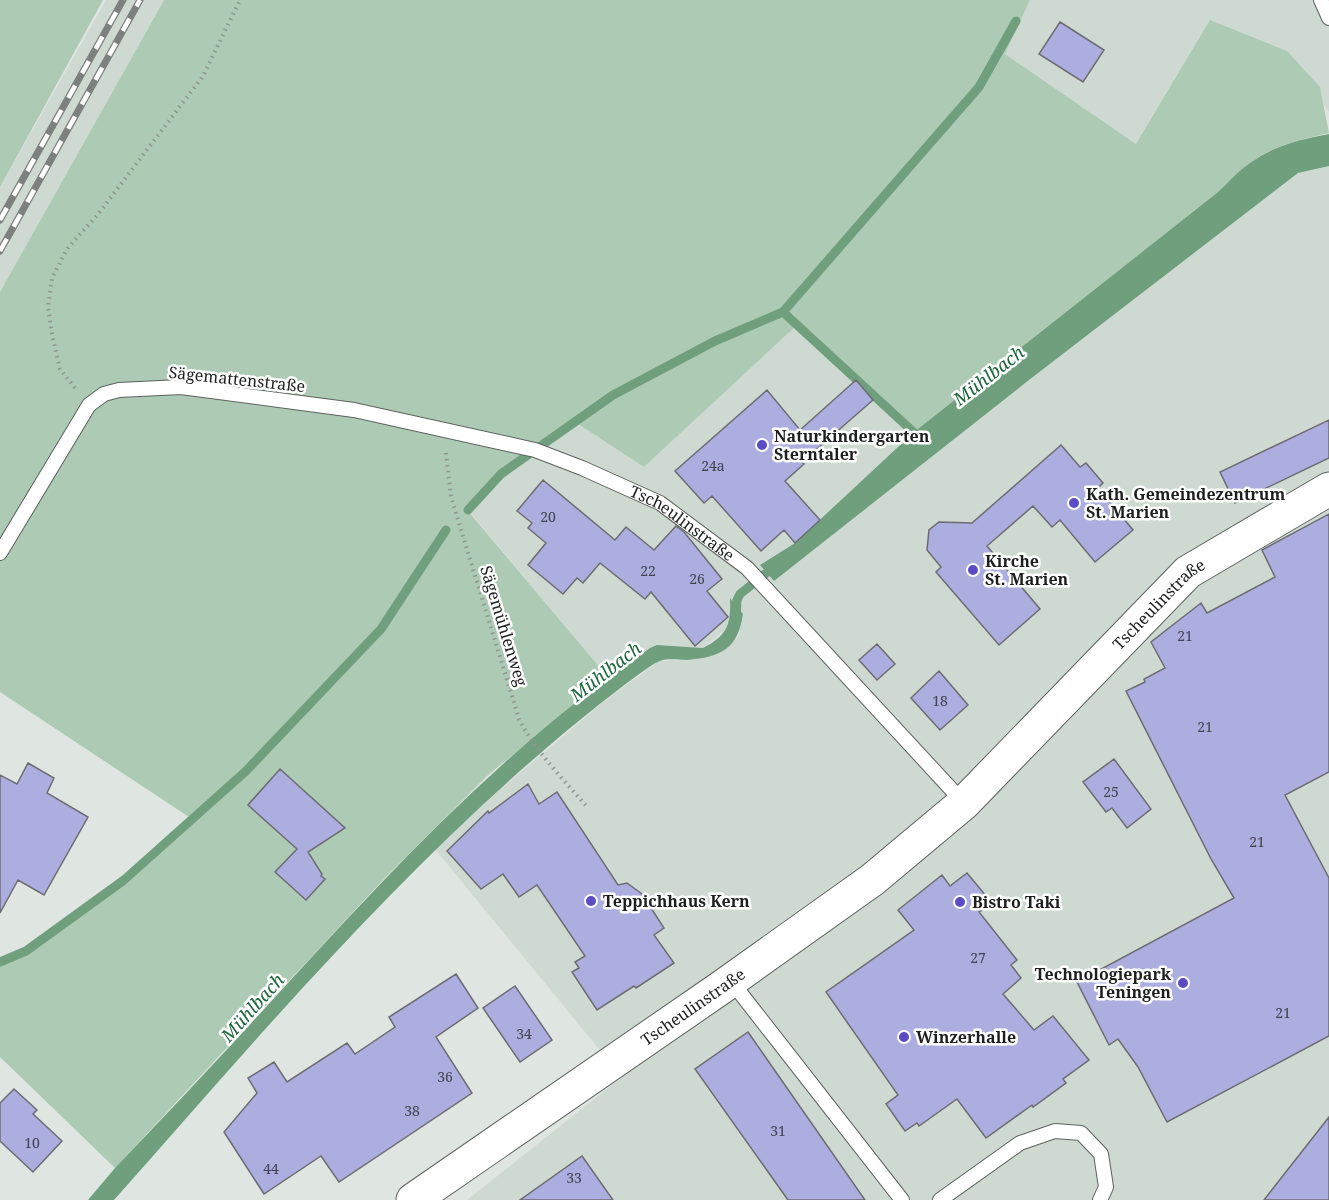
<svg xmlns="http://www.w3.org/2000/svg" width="1329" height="1200" font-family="'Noto Serif',serif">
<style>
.built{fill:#cedad1}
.green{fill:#adcbb4}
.water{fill:#709f7e}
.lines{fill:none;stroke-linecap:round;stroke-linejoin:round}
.stream{stroke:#709f7e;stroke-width:9}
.building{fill:#acaedf;stroke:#6c6c72;stroke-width:1.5}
.service-casing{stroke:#5d625e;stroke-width:16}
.tertiary-casing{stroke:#5d625e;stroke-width:35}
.path{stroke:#909592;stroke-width:4;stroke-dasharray:1.5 4.5;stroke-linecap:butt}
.service{stroke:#fff;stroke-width:14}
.tertiary{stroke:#fff;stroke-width:33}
.rail-casing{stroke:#7c807e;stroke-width:7}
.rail{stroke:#fff;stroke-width:4.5;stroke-dasharray:14;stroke-linecap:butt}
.poi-dot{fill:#594cc4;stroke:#fff;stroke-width:2}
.labels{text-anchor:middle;stroke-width:5;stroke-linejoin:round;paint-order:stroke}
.number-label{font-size:14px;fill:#41434e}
.street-label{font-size:16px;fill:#1d1f1e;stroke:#fff}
.poi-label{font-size:16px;font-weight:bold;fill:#1d1f1e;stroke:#fff;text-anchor:start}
.water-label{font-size:18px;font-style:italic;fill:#1e673c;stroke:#fff}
</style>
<rect width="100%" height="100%" fill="#dfe5e1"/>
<path class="built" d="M106,0H164L0,292V187Z
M1030,0H1329V112L1323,103L1320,87L1136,144L1005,54Z
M1329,166V1200H467L622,1077L435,849L501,789L602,703L659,661L687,660L719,653L728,647L739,635L743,614L730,604L731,617L728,627L703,648L657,645L650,648L608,677L468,510L501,474L575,422L644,467L797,325L914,432L795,543L761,564L767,573L1029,380L1298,173Z"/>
<path class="green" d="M0,0H103L0,187Z
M164,0H1030L1005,54L1136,144L1210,20L1287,51L1320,87L1329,133C1301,139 1273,146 1250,163C1239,171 1229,182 1218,192L914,432L797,325L644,467L575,422L501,474L468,511L608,677L487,776L380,883L115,1168L0,1057V962L26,951L124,880L192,819L0,692V292Z"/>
<path class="water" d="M1329,134V166L1298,173L1029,380L774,581L760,565L795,543L914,432L1218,192C1229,182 1238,171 1250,163C1273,146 1301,139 1329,134Z
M730,598L743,614C738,649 721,657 687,660C679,660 668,658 660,661C650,664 612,695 601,703C418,848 268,1026 114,1200H88L115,1168C162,1119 209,1069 255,1019C379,884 498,751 650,648L657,645L703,648C728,635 731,624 730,598Z"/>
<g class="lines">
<path class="stream" d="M783,312L921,439
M468,510L501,474L613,395L715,341L783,312L979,87L1016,21
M736,619L737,600L740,594L775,566
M0,962L26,951L124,880L246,771L381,629L446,530"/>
</g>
<path class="building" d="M1060,22L1104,50L1083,82L1039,54Z
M856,380L873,400L802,462L804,464L785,481L820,520L795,543L784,530L761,551L712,496L704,503L675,471L767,390L800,430Z
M1329,420V458L1235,503L1220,472Z
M1061,445L1080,467L1086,463L1103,483L1098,488L1133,530L1095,562L1060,520L1052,527L1033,506L987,546L1040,609L999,645L936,572L941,567L927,550L929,530L939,522L972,523Z
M543,480L615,540L626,527L654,550L676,526L684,532L722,579L707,591L728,617L695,646L651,592L645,599L600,563L583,583L577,578L563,594L528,565L546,543L528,528L532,523L517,511Z
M1329,514V772L1285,795L1329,878V1036L1167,1122L1138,1067L1118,1039L1109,1045L1077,982L1234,898L1211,859L1126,691L1145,682L1144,679L1165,668L1151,642L1201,603L1207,613L1275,577L1262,550Z
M877,644L895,664L877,680L859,660Z
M939,671L968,705L940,730L911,698Z
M1114,759L1151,809L1127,828L1112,808L1106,812L1083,782Z
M28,763L54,778L47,793L88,817L44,895L18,880L0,913V775L17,784Z
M280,769L345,828L308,852L322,874L321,876L325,879L306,900L275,872L297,849L248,805Z
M528,784L539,804L557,792L618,885L627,883L642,894L664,928L654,935L674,963L636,988L634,986L597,1010L572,972L579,968L575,962L585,956L537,885L519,897L503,874L481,889L447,851L488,811L489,813Z
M967,873L992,903L979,912L1017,960L1011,965L1021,978L1003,994L1034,1030L1053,1016L1089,1060L1063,1079L1066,1083L1033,1107L1032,1105L986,1138L957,1099L919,1126L917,1123L905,1131L886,1104L898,1095L826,992L914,930L898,910L942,875L950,886Z
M456,974L478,1008L436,1037L472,1093L339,1182L321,1156L264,1194L224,1132L257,1093L248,1078L274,1062L287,1082L347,1043L355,1054L395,1027L389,1017Z
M515,986L552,1040L520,1062L483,1008Z
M748,1032L865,1200H788L695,1069Z
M14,1089L37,1110L33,1114L62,1141L33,1172L0,1141V1103Z
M1329,1117V1200H1264Z
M582,1156L613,1200H520Z"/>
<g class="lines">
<defs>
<g id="service">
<path d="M1321,0L1329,18"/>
<path id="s1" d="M0,553L89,405L104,394L119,390L181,387L354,410L535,450L582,468L660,503L747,568L964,803"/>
<path d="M731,981L902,1200"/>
<path d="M940,1200L1020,1143L1055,1131L1081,1133L1101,1154L1106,1187L1100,1200"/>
</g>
<g id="tertiary">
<path id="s2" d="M413,1200L719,989L872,880L964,803L1188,572L1329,489"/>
</g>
</defs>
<use href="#service" class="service-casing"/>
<use href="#tertiary" class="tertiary-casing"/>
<path class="path" d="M75,388L60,369L52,334L48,307L52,278L67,249L99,213L203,76L240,0
M446,453L451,497L519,719C536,752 564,780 588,808"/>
<use href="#service" class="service"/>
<use href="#tertiary" class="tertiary"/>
<defs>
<path id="rail" d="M0,220L123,0
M0,251L140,0"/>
</defs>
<use href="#rail" class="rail-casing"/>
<use href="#rail" class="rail"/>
</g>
<g class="poi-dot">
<circle cx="762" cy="445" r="6"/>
<circle cx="1074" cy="503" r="6"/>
<circle cx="973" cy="570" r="6"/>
<circle cx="591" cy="901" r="6"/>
<circle cx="960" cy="902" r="6"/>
<circle cx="1183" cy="983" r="6"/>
<circle cx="904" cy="1037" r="6"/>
</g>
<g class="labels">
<g class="number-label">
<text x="713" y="471">24a</text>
<text x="548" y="522">20</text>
<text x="648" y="576">22</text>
<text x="697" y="584">26</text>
<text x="1185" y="641">21</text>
<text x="940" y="706">18</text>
<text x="1205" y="732">21</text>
<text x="1111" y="797">25</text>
<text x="1257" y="847">21</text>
<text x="978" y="963">27</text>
<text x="1283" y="1018">21</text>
<text x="524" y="1039">34</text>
<text x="445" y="1082">36</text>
<text x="412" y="1116">38</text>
<text x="778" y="1136">31</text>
<text x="32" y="1148">10</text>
<text x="271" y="1174">44</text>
<text x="574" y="1183">33</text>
</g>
<g class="street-label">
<text transform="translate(237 379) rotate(6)" y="6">Sägemattenstraße</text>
<text dy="6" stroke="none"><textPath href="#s1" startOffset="794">Tscheulinstraße</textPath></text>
<text dy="6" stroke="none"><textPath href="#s2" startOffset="958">Tscheulinstraße</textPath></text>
<text transform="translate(504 626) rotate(73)" y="6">Sägemühlenweg</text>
<text dy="6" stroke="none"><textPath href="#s2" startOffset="340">Tscheulinstraße</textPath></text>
</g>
<g class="poi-label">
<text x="774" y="442">Naturkindergarten<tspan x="774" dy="18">Sterntaler</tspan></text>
<text x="1086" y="500">Kath. Gemeindezentrum<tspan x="1086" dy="18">St. Marien</tspan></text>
<text x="985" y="567">Kirche<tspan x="985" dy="18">St. Marien</tspan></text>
<text x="603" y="907">Teppichhaus Kern</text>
<text x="972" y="908">Bistro Taki</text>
<text x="1171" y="980" text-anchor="end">Technologiepark<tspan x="1171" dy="18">Teningen</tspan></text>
<text x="916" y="1043">Winzerhalle</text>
</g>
<g class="water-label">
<text transform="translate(989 376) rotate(-38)" y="6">Mühlbach</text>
<text transform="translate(606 672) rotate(-38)" y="6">Mühlbach</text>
<text transform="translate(253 1008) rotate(-48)" y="6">Mühlbach</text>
</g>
</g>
</svg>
